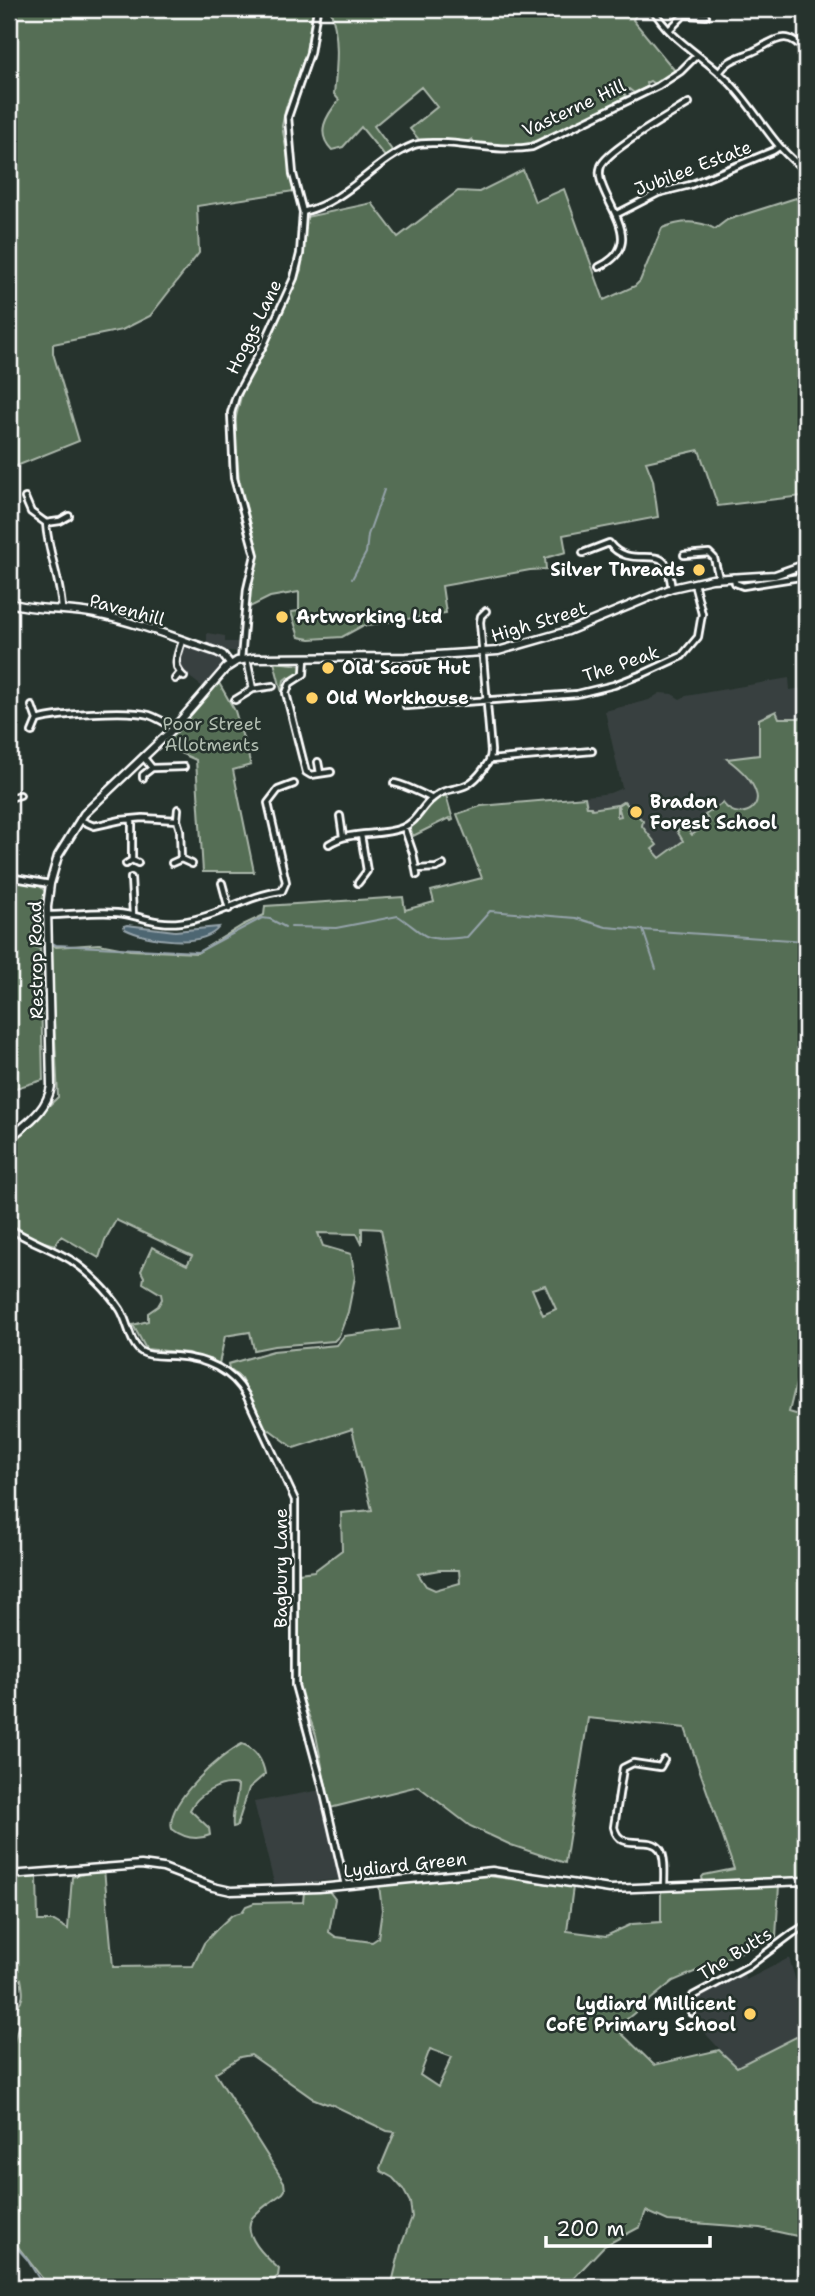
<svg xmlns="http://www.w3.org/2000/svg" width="815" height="2296" font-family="'Shantell Sans',sans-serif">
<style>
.built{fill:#384140}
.green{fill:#556e54;stroke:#aab6aa;stroke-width:2;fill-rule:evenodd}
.water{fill:#4e6672;stroke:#95a3aa;stroke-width:2}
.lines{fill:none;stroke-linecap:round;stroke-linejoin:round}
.stream{stroke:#95a3aa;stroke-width:2}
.minor-casing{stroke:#fff;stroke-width:10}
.tertiary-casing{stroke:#fff;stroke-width:11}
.minor{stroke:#26332d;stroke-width:4.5}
.tertiary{stroke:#26332d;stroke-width:6}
.poi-dot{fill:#ffd166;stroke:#26332d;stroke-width:2.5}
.labels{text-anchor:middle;stroke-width:5;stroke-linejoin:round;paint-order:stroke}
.street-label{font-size:18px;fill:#fff;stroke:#26332d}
.poi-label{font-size:18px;font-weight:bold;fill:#fff;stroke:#26332d;text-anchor:start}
.park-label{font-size:18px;fill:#b2beb2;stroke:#26332d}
</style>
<rect width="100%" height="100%" fill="#26332d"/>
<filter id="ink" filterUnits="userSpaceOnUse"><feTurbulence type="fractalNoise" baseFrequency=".0143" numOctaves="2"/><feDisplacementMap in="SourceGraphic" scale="14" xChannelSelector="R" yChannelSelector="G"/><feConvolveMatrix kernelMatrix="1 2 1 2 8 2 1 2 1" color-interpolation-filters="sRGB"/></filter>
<g filter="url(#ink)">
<path class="built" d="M207,633L225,636V642H240L239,652L220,650L207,645Z
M186,644L219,656L221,659L222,667L204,688L179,669L178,662L181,652Z
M789,678L790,690L803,688L806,699V854L482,879L457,815L481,806L595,795L610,793L622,788L605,711L649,700L660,693L672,694L680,699L686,696Z
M321,1790L340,1879L275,1887L254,1802Z
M789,1958L806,2015V2032L736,2067L694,2021L696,2000L708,1990L742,1971L746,1980Z"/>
<path class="green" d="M9,9H313L304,64L286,107L282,126L294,191L197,206L199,253L150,316L122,330L53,344V353L79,441L9,469Z
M330,9H643L637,13L633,20L676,72L654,84L650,81L646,83L647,87L634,93L629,89L624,93L626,96C598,112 549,145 518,146C503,147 488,144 474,143L472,139L467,142L420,141L410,129L437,107L421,87L374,126L394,153L386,158L361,127L343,147L332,150C315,133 326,116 339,100L334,94C337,66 340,36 330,9Z
M523,170L535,202L564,189L604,300L635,286L640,281L662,228C680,221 699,220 715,229L727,220L796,198L806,209V501H803L802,496L718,506L699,450L646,462L653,480L658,517L563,535L566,552L545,558L546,569L530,570L442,586L446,613L362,626L342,637L310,639L299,637L291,612L299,611V592L270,597L248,608V594L258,552L239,479L234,425L243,388L266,349L301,270L306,217L372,203L398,237L458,191L479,192Z
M274,662L302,665L299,676L291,679L288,677L284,680L282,693Z
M219,683L235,711L251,765L233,770L254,872H203L196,760L162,745Z
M776,711L779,718H806V1343L789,1412L806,1417V1879L767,1878L703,1882L702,1877L704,1875L734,1869L685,1728L588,1718L565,1863L511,1845L470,1826L418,1786L330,1808L316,1735L298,1687L299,1573L314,1571L342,1550L341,1513L372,1510L352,1429L294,1448L270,1430L266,1431L241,1378L229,1369L228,1364L273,1351L337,1345L344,1336L400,1329L381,1229L362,1228V1244L357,1234L318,1233L323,1246L351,1254L355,1277L348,1312L339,1336L334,1341L274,1346L254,1350L250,1332L225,1336L219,1364L188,1353L146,1349L133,1325L148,1321V1313L158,1306L162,1299L161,1294L143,1283L144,1277L141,1271L152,1247L187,1265L192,1256L116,1220L105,1240L99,1258L61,1236L55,1245L26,1237L9,1226V1143L58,1097L50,942L56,947L99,944L130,950L197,953L243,925L264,915L265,906L403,897L405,910L434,902L431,891L482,878L457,814L481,806L585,797L587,807H591L592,809L617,805V817L621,816L618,805L624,801L643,821L642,826L657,845L652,849L660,858L683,841L677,831L684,825L692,835L710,822L705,815L723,803C736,822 762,810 756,793C752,779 738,767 727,759L759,755V719ZM545,1285L556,1309L543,1315L532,1289ZM439,1570H459L460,1583L435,1590L426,1586L418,1574Z
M446,795L453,820L451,821L449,818L413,836L410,827L434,801Z
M9,879L40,886L45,891L41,933H32L35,947L40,949L43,1080L9,1090Z
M242,1744C255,1748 263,1761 265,1774L249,1788L237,1826L233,1827C231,1813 238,1799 238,1785C221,1780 197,1795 190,1810L209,1828L210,1835C196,1841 184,1838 172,1829C165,1803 220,1755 242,1744Z
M104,1869L113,1967L193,1966L204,1943L218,1928L232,1915L242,1912L246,1906L254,1903L303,1902L304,1892L328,1890L335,1899L329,1932L336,1937L372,1942L378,1938L382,1910L379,1885L488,1876L573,1887L567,1931L606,1936L632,1924L661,1922V1890L779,1885L776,1937L673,1981L616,2028L654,2065L719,2050L737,2067L796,2037L806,2041V2238L760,2228L668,2221L646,2211L640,2227L604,2246L572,2280L557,2287H391L401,2246L412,2217L410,2202L403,2189L393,2178L381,2171L380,2168L395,2132L387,2131L329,2103L327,2104L312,2098L251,2055L240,2057L215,2073L284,2182L285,2190L283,2193C274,2200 259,2209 252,2218C241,2235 268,2259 279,2269L278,2276L265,2287H49L9,2235V2048L13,2045L19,2023L11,2017C20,1998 26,2005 21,1979L9,1987V1879L37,1877L38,1921H54L68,1929L72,1877ZM430,2049L452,2057L438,2087L420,2075Z"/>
<path class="water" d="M127,925L175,931L219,927C203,949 146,940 125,929L124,926Z"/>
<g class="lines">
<path class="stream" d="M352,579L366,553L368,535L384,490
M291,927L336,928L398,916C405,920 421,934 426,936C439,941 454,938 467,937L490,911L576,918L606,927L643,930
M50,942L56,945L198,952L262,918L270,919L285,927
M656,969L643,930L806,941
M9,2239L27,2259L44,2287"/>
<defs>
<path id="minor" d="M653,9C670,40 703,56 727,80C756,108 772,148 806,170
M669,30L684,15L706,16
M719,73C728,59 738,58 752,52C774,42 787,26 806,53
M303,212C350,200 373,161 414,145C422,142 432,143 441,143C471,144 502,152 532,147L658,86L681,71L697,55
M617,214L658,193L690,185L773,151L779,147
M599,267C655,241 590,194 601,166C607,150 672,114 689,103
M25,498L31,512L46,523C48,554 61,580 62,610
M46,523L60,521L69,516
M583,553L609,543C627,567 653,550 664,562C670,567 670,581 672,588
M684,555L709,553L714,558L719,578
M734,577L735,583L743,586L806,576
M182,641C178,655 171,666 184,677
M305,658L304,674L290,683L286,693L306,772L311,775L331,772
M247,659L253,689L273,686
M241,660L247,589L255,555L234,478L231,413L236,396L264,344L294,278L300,254L303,212L293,174L288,117L310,53L317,9
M175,679L180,673
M235,700L253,689
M32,706L37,720C59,714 127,709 149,715C158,718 166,723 174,728
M406,706L577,694L614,685L645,673L682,656L698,637L702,614L694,583
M32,732L37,720
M144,758L152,768L184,767
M490,760L592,751
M318,762L320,773
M143,778V775L152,768
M394,783C399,783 426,795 432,799
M9,798L20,795
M340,816L343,837
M80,820L94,826L121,820L143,818L177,820L180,830L181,859
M177,820L178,809
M404,827L413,853L417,875
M329,844C350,830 379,837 402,828C417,822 421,807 433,798C450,783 464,796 483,770C488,763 491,759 491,751L480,622L481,616L486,611
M132,860V819
M172,863L181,859L192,864
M126,864L132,860L138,863
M417,869L436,868L443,865
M9,877L50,884
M131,878L133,915
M222,883L229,909
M358,883L367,871L361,835
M47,915C71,915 94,911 117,913C140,915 156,925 180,922C217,918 246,895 282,891L286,882L268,803L278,790L294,784
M9,1228C29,1241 51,1248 71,1260C89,1272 108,1291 120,1309C128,1321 130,1345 142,1352C151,1357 164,1355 174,1356C204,1358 231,1369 246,1395L295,1500V1685L322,1785L345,1885
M664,1760L660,1767L633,1763L623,1768L614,1827C619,1853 649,1834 660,1849C666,1857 664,1877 664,1887
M692,2013L690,2002L693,1996L749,1966L793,1933L806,1925"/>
<path id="tertiary" d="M9,603C38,611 67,608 96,614C137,622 178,639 217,652L223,655L230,664
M9,1139C27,1123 47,1111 51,1086L47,907L50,884L58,856L84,814L174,728L226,668L237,661L254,658L406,657L498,651L568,631L672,588L712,579L775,575L806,564
M9,1875L141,1865L163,1868L213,1887L231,1891L319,1888L492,1871L610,1889L806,1881"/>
</defs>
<use href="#minor" class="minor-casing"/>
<use href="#tertiary" class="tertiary-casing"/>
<use href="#minor" class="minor"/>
<use href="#tertiary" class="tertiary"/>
</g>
</g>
<g class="poi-dot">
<circle cx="699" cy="570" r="7"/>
<circle cx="282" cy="617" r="7"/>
<circle cx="328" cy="668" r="7"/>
<circle cx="312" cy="698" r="7"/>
<circle cx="636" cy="812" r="7"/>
<circle cx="750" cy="2014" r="7"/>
</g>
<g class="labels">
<g class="street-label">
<text transform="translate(574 108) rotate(-25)" y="6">Vasterne Hill</text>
<text transform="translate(693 168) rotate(-21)" y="6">Jubilee Estate</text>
<text transform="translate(254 327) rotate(-64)" y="6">Hoggs Lane</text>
<text transform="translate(127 610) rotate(15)" y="6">Pavenhill</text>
<text transform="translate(539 622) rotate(-17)" y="6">High Street</text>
<text transform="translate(621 664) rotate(-19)" y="6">The Peak</text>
<text transform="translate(36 960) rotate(-91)" y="6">Restrop Road</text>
<text transform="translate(281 1568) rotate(-90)" y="6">Bagbury Lane</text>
<text transform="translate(405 1865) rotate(-6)" y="6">Lydiard Green</text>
<text transform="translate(735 1954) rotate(-32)" y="6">The Butts</text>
</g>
<g class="poi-label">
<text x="685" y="576" text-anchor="end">Silver Threads</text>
<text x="296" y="623">Artworking Ltd</text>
<text x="342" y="674">Old Scout Hut</text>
<text x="326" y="704">Old Workhouse</text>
<text x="650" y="808">Bradon<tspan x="650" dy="21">Forest School</tspan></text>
<text x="736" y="2010" text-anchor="end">Lydiard Millicent<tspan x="736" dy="21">CofE Primary School</tspan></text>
</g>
<g class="park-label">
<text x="212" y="730">Poor Street<tspan x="212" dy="21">Allotments</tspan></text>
</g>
</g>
<rect width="815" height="2296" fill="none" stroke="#26332d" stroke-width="35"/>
<rect x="18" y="18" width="780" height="2261" fill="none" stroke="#fff" stroke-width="2.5" filter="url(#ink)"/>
<path d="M546 2236v10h164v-10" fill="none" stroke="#ffffff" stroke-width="3.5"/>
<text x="556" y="2236" font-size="21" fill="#ffffff" stroke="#26332d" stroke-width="5" paint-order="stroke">200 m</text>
</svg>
